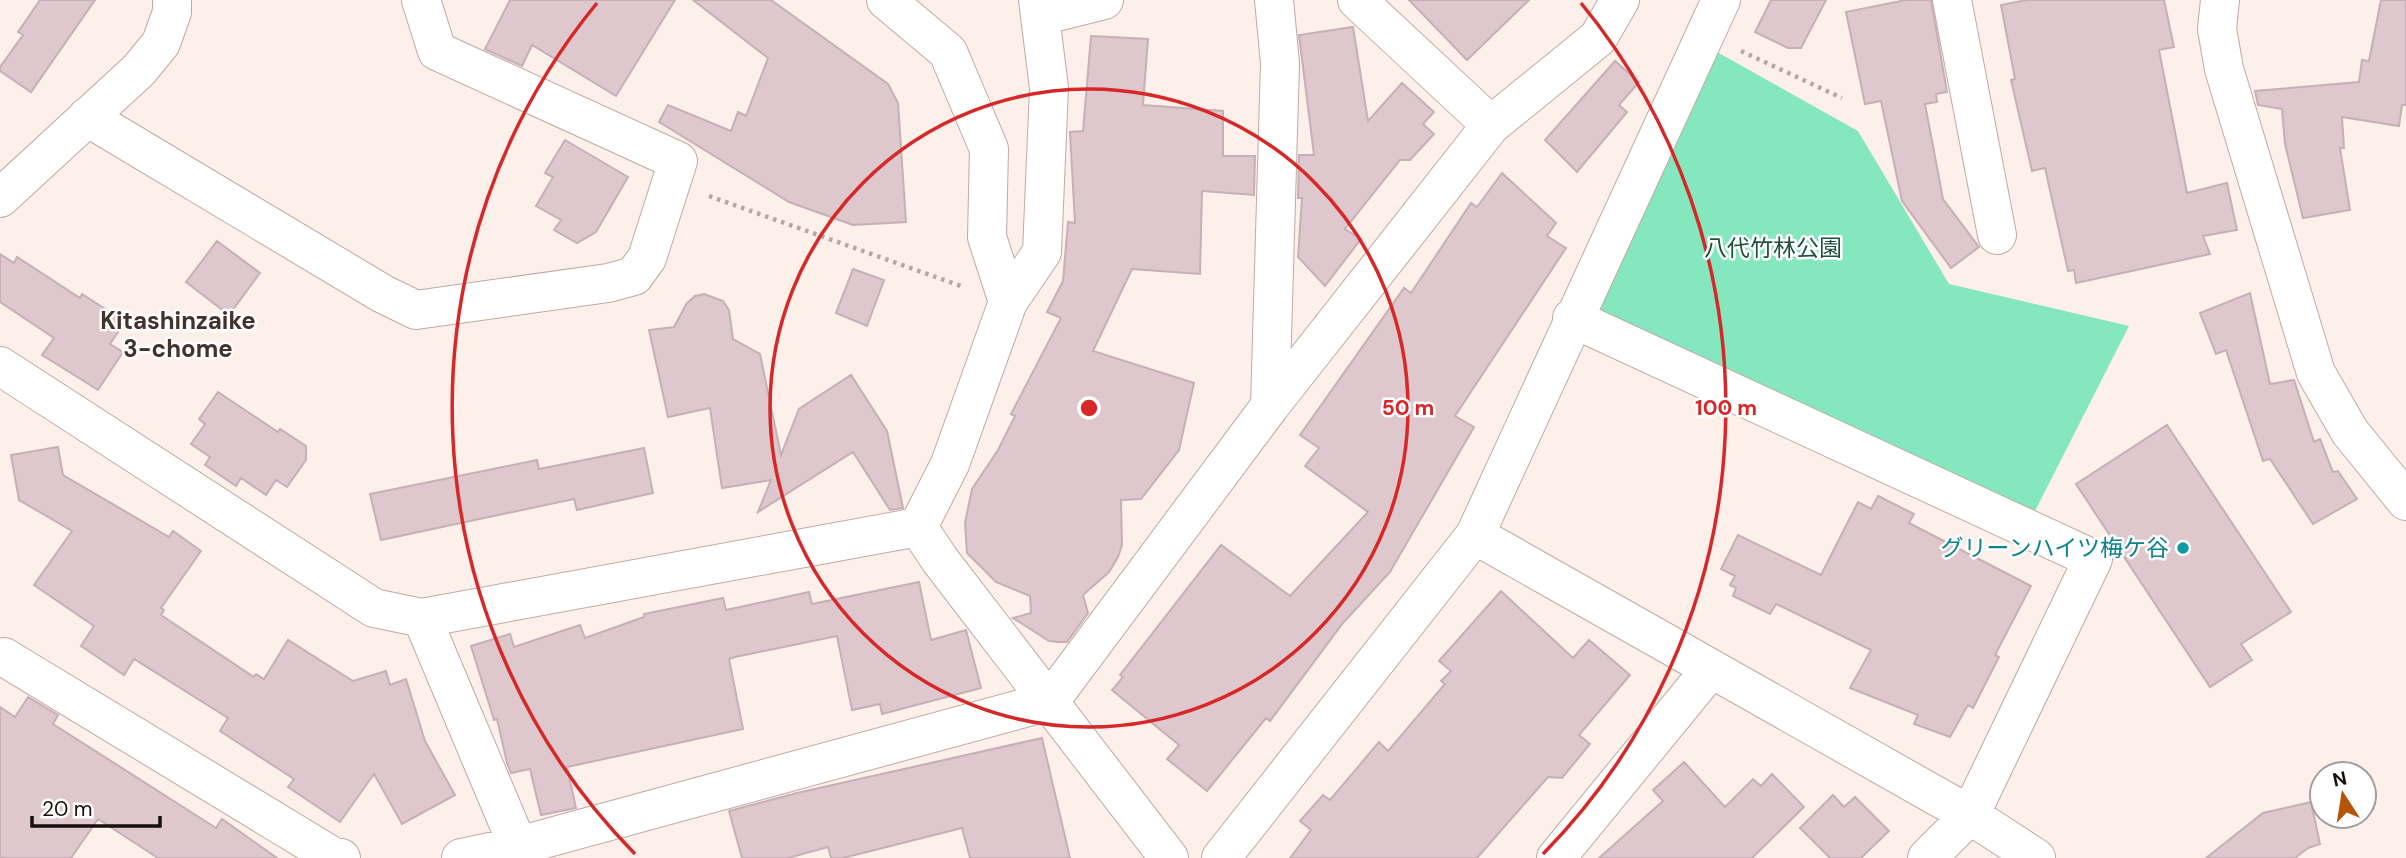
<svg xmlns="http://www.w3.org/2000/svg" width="2406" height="858" font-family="'DM Sans','Noto Sans JP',sans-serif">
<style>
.green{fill:#85e7bd}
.building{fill:#dec7cd;stroke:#c6afb6;stroke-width:2}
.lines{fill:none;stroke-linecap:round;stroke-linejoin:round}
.minor-casing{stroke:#bfaaa1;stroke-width:40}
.path{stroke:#b3a8a3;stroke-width:4.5;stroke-dasharray:3.5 5;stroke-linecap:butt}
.minor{stroke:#fff;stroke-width:38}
.ring{fill:none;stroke:#d62828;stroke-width:3.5}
.culture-dot{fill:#0f9aa8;stroke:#fff;stroke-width:2.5}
.labels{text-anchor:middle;stroke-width:5;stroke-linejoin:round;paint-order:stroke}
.park-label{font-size:23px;fill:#1e503c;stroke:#fff}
.culture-label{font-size:23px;fill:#0d838f;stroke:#fff;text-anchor:end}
.neighbourhood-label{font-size:24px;font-weight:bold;fill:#43322b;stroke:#fff}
.centre{fill:#d62828;stroke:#fff;stroke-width:3.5}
.ring-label{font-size:21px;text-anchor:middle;font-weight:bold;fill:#d62828;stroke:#fff;stroke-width:5;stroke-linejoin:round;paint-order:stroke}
</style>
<rect width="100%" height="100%" fill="#fdf0ea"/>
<path class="green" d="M1717,52L1858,131L1949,284L2129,326L2033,515L1596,315Z"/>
<path class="building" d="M40,0H95L31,92L0,71V67L23,35L18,32Z
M510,0H675L616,96L532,45L522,66L485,49Z
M693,0H771L888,84L898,103L906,222L853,225L789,202L659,122L668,105L731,131L738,112L746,116L768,58Z
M1409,0H1529L1467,60Z
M1771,0H1826L1801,48H1788L1755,32Z
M1906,0H1931L1947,92L1936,94L1937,102L1925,104L1943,199L1979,247L1951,268L1902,201L1881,101L1865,104L1846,12Z
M2027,0H2164L2174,47L2159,50L2187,193L2227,183L2237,230L2203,236L2210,254L2076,283L2074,270L2068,271L2045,168L2032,171L2011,80L2015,79L2001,5Z
M2381,0H2406V105H2402L2399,126L2342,117L2344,148H2340L2350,210L2303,218L2285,144L2282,109L2258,105L2255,91L2359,82L2362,60L2369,61Z
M1353,27L1368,121L1402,83L1434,112L1423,124L1434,134L1410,160H1400L1345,229L1361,239L1325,286L1298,257L1302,198H1298L1299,155H1314L1299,35Z
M1091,36L1148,39L1143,105L1223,111V156H1255L1254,195L1202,191L1200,274L1132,269L1093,351L1194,383L1179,450L1141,499L1121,500L1122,545L1118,557L1109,572L1083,595L1088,613L1067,642H1058L1049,641L1013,618L1031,613L1030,596L996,582L967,553L965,523L972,489L998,450L1015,416L1011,414L1061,318L1047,312L1063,281L1068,222L1075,223L1070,132L1083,131Z
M1615,61L1639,82L1619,105L1627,112L1577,172L1545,140Z
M565,140L628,177L596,232L577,243L554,230L561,220L536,206L553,177L545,173Z
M1502,173L1556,223L1547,236L1566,248L1455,416L1474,427L1390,572L1343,623L1270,721L1266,718L1207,791L1167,759L1179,745L1112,690L1123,677L1120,675L1221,545L1290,596L1368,512L1305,466L1319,448L1300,435L1404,288L1411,293L1471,203L1477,207Z
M217,241L260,273L229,315L186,282Z
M0,254L14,263L17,257L80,298L82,294L125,322L110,344L123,352L98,390L42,355L54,338L0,302Z
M853,269L884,280L867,326L836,313Z
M2250,293L2270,384L2294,380L2314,442L2320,439L2333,472L2338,471L2357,499L2313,524L2270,459L2263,461L2226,350L2216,354L2200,313Z
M704,294L723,301L729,310L733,339L760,354L781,455L799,409L851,375L887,431L903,508L890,510L853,452L758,512L771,480L722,488L710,408L668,417L649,330L674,327L687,303L695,296Z
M218,392L278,432L280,429L306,446V460L287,487L276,480L266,495L241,478L236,486L205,465L210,457L191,444L205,424L199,419Z
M2167,425L2291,612L2241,644L2252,660L2210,687L2076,484Z
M58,447L63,475L169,537L173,531L201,551L161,608L164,610L161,615L254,677L256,674L264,679L288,640L353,681L386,671L390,685L406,679L425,741L455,795L402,824L374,774L340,822L288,787L294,779L220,731L228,718L134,659L124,675L81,646L94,626L34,585L72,531L19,500L11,455Z
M644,448L653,493L577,510L574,499L381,540L370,494L537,460L539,469Z
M1878,496L1914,514L1909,523L2031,586L1995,655L1999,657L1973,708L1968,705L1950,737L1914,724L1918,715L1850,688L1871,650L1776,604L1770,614L1733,596L1736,588L1730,585L1735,576L1721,569L1738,535L1821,575L1858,502L1871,509Z
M919,582L931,640L966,630L981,688L882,714L880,704L852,710L837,636L735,657L729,659L743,729L567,767L576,808L541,815L530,769L511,773L507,763L497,719L494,720L471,646L510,634L514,647L580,625L585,638L644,617V614L723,598L726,610L809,592L812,604Z
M1501,591L1573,658L1589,640L1630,675L1579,735L1590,744L1562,778L1548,777L1477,858H1290L1311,830L1300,821L1323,795L1330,800L1379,742L1388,751L1445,684L1441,681L1451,671L1439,661Z
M28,697L58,715L53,724L216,828L222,819L277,858H158L98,819L71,858H0V707L15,717Z
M1042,738L1070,858H970L962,828L843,858H831L828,847L788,858H742L729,811L797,793Z
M1684,762L1725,807L1753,779L1761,786L1772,774L1804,807L1752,858H1599L1663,801L1653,790Z
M1833,795L1844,807L1855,797L1889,831L1861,858H1830L1800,828Z
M2311,802L2320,844L2308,848L2295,858H2206L2263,813Z"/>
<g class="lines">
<defs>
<path id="minor" d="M886,0L948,52L989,149L987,237L1008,302
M1357,0L1491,125
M1952,0L1997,235
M2220,0L2217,29L2224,69L2316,373L2350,432L2406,501
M1040,16L1104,0
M87,117L383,294L416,310L608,283L634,276L647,258L678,161L437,51L421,0
M0,198L139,70L161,43L172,12V0
M1572,318L2093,559L1970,815L1927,858
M0,366L374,608L422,618L918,527
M1270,406L1280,63L1274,0
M918,527L950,464L1008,302L1042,252L1049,88L1038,0
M918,527L940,560L1169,858
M1475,535L1970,815L2036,858
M422,618L523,858
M4,657L332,856L341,858
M461,858L518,846L1050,701L1270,406L1491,125L1598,38L1620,0
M1221,858L1475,535L1721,0
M1556,858L1710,670"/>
</defs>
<use href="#minor" class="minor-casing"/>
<path class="path" d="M1741,51L1842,98
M709,196L961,286"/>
<use href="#minor" class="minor"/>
</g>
<g class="ring">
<circle cx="1089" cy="408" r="319"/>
<path d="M635 854A637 637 0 0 1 597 3M1581 3A637 637 0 0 1 1543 854"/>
</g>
<circle class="culture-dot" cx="2183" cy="548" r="7"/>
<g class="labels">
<g class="park-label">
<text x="1773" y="256">八代竹林公園</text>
</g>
<g class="culture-label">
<text x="2169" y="556">グリーンハイツ梅ケ谷</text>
</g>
<g class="neighbourhood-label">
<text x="178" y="329">Kitashinzaike<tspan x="178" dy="28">3-chome</tspan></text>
</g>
</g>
<circle cx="1089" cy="408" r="10" class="centre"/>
<g class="ring-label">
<text x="1408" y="415">50 m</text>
<text x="1726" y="415">100 m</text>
</g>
<g transform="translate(2343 795) rotate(348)"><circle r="33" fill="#ffffff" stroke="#a29f9e" stroke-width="2"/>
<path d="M0-5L12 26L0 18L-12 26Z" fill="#b35408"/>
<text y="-10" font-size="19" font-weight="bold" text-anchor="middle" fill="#17100d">N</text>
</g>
<path d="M32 816v10h128v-10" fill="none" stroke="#17100d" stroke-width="3.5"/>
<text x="42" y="816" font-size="21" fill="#17100d" stroke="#ffffff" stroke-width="5" paint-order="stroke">20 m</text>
</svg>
